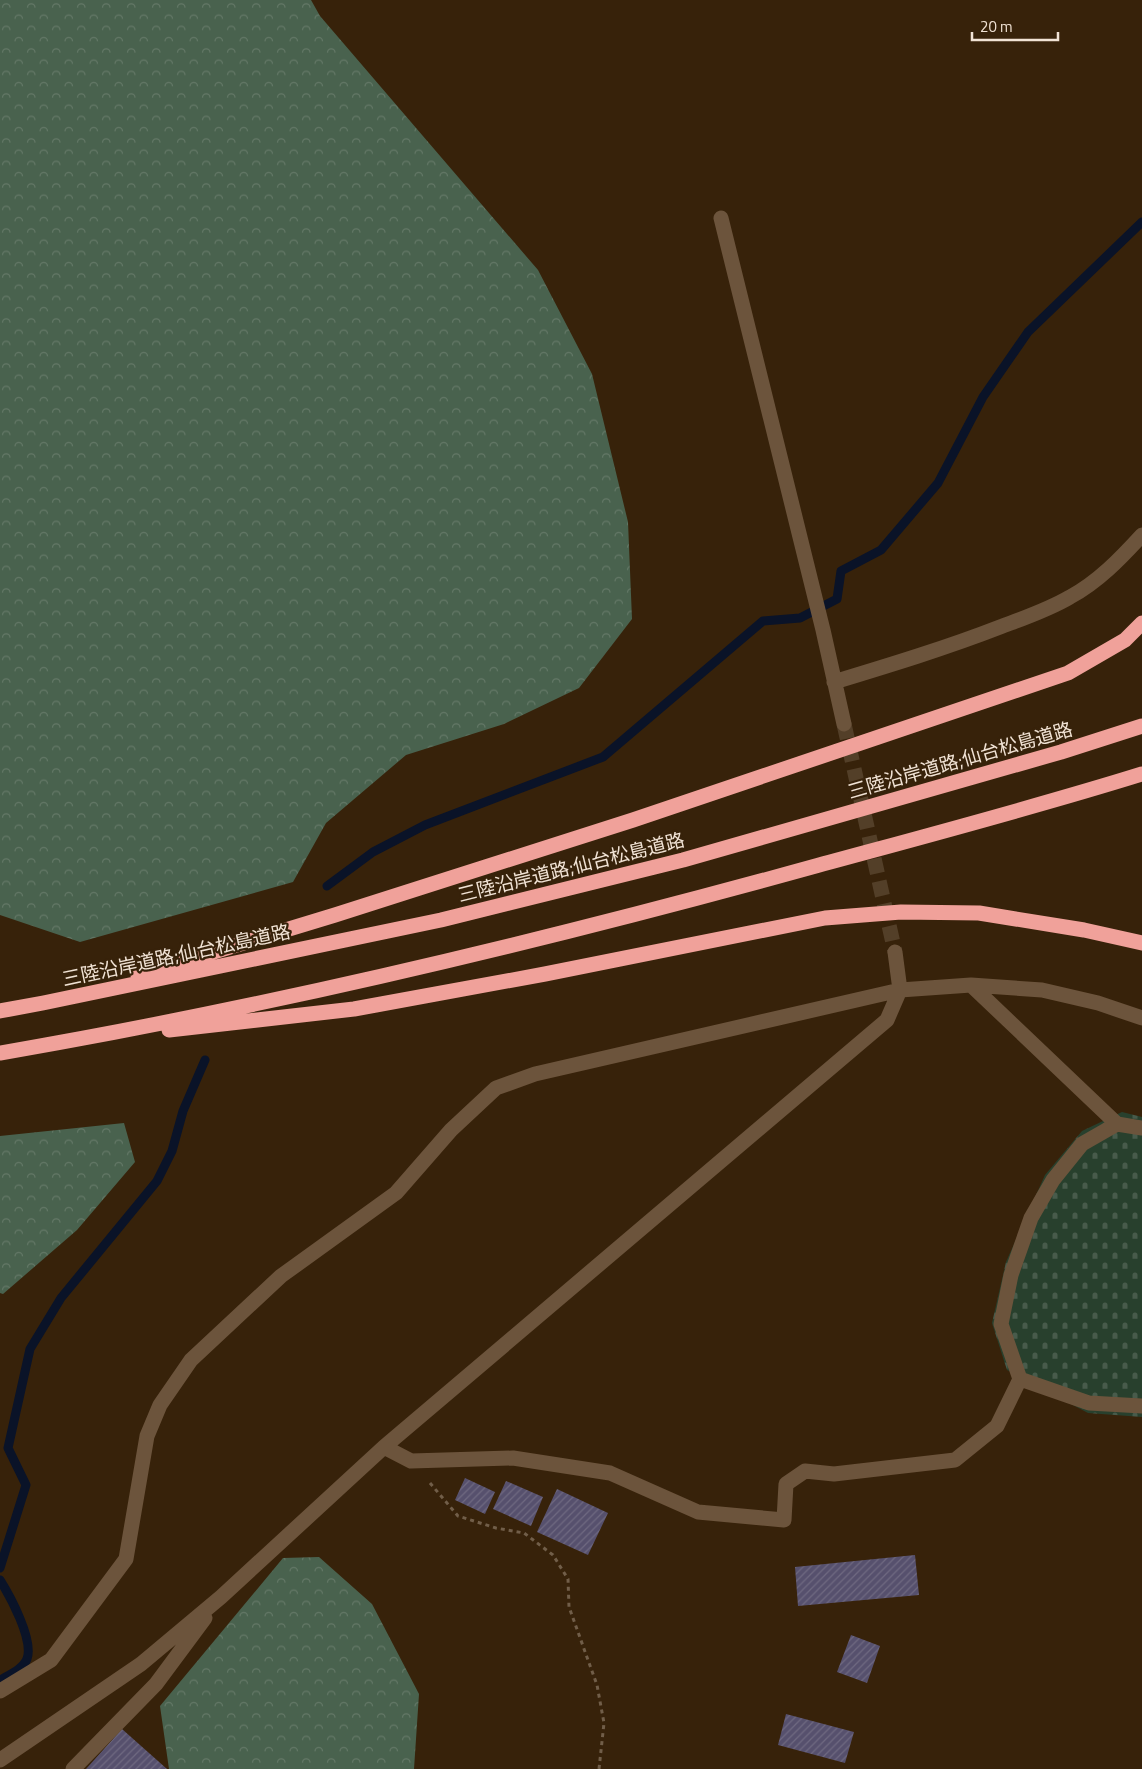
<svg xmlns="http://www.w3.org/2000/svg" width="1142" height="1769" font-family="'Titillium Web','Noto Sans JP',sans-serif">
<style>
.forest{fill:url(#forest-crowns)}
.cemetery{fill:url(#cemetery-stones)}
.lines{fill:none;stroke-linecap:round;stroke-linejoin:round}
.stream{stroke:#0a1328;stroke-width:9}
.building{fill:url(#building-hatch)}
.minor-tunnel{stroke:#533f28;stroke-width:15;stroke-dasharray:15 8;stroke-linecap:butt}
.path{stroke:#715e49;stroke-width:3;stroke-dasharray:4 4;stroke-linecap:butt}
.minor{stroke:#6c543c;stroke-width:15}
.highway{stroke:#f0a19a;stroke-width:15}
.labels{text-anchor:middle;stroke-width:4.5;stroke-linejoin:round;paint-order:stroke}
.street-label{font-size:19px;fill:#f1e3d5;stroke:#37220a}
</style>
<defs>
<pattern id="forest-crowns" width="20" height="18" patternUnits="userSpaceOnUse" patternTransform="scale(1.25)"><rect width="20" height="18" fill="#49624e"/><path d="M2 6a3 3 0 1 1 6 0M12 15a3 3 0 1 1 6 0" fill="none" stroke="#647867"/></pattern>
<pattern id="cemetery-stones" width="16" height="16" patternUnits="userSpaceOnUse" patternTransform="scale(1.25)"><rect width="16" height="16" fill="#28402d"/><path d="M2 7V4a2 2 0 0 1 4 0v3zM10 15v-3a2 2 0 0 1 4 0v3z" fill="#485b4b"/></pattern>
<pattern id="building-hatch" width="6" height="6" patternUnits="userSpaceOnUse" patternTransform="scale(1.25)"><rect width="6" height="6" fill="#56506d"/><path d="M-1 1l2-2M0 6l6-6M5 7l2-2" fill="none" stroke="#6f6981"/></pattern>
</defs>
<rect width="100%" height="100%" fill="#37220a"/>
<path class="forest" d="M0,0H311L320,16L538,270L592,374L628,522L632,619L579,688L504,724L406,755L326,823L293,882L80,942L0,915Z
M124,1123L135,1162L77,1230L3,1294L0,1293V1136Z
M319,1557L372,1604L419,1694L414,1769H169L160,1706L283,1558Z"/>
<path class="cemetery" d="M1122,1112L1142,1117V1417L1088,1413L1007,1370L992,1323L1006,1262L1045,1175L1082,1131Z"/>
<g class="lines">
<path class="stream" d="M327,886L373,852L425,825L603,757L763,621L800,618L837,599L841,571L881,550L938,483L983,397L1028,332L1142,222
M0,1568L26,1485L8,1448L30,1349L61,1298L157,1181L172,1151L183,1111L205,1060
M0,1580C10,1596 34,1640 27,1659C23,1669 9,1675 0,1680"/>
</g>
<path class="building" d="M465,1478L495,1492L485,1514L455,1500Z
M506,1481L543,1497L531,1526L493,1509Z
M557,1489L608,1513L588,1555L537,1532Z
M915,1555L919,1595L798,1606L795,1567Z
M851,1635L880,1646L867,1683L837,1672Z
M786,1714L854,1732L845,1763L778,1745Z
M122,1729L167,1769H86Z"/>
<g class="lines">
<path class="minor-tunnel" d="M844,724L895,952"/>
<path class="path" d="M430,1483L458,1516L496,1528L524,1533L553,1555L568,1579L569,1607L597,1685L604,1723L599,1769"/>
<path class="minor" d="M721,218L823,630L844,724
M834,682C890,665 946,648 1000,627C1024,618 1048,610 1070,597C1098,582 1121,558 1142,535
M1117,1124L1142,1128
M1020,1379L1089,1403L1142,1406
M384,1447L411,1461L513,1458L610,1473L698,1512L784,1520L786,1484L805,1471L834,1474L955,1460L997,1426L1020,1379L1001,1324L1011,1275L1031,1218L1053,1180L1082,1144L1117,1124L971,985
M0,1691L51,1660L126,1559L147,1436L160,1405L191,1360L281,1276L396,1193L451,1130L496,1088L535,1074L900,990L971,985L1042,990L1098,1003L1142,1018
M0,1760L141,1664L221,1597L384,1447L887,1020L900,990L895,952
M73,1769L156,1684L205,1618"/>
<path class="highway" d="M138,975L335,915L633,820L1068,673L1125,640L1142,623
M0,1011L43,1003L441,920L683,860L1061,752L1142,726
M169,1030L354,1009L545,974L825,918L901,912L979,913L1084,930L1142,943
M0,1053C274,1006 544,941 812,867C922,837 1033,808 1142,774"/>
</g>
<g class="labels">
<g class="street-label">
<text transform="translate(960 760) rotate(-16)" y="7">三陸沿岸道路;仙台松島道路</text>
<text transform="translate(571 867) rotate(-14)" y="7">三陸沿岸道路;仙台松島道路</text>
<text transform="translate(176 955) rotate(-12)" y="7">三陸沿岸道路;仙台松島道路</text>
</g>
</g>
<path d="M972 32v8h86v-8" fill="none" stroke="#f1e3d5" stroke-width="2.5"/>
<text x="980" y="32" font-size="15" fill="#f1e3d5" stroke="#37220a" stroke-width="4" paint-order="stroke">20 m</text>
</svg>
